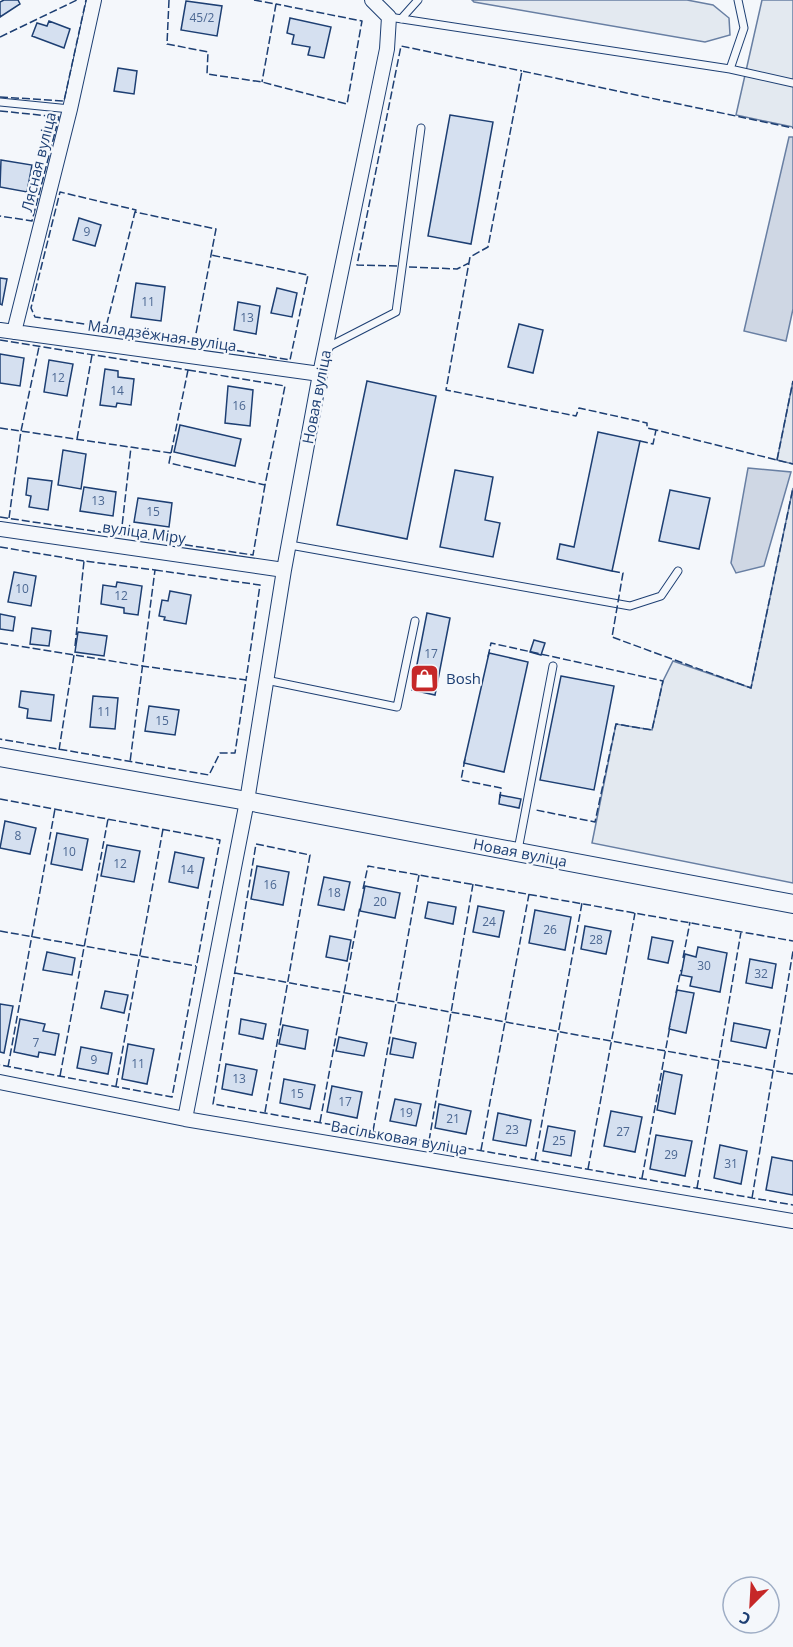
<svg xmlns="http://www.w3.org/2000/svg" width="793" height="1647" font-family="'Open Sans',sans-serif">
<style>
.green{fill:#e3e9f0;stroke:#687fa3;stroke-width:1.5}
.water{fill:#cfd7e4;stroke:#687fa3;stroke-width:1.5}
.building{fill:#d5e0f0;stroke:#1d3f73;stroke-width:1.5}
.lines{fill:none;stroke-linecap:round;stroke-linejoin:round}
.lane-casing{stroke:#1d3f73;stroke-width:9}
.street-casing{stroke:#1d3f73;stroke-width:16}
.secondary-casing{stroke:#1d3f73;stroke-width:20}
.lane{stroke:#f4f7fb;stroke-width:7}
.street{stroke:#f4f7fb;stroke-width:14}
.secondary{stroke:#f4f7fb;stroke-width:18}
.fence{stroke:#1d3f73;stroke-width:1.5;stroke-dasharray:8 3;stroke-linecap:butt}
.labels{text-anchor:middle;stroke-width:4.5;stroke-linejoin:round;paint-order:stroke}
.number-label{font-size:12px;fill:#4b6792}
.street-label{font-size:15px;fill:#1d3f73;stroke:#f4f7fb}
.poi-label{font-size:15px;fill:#1d3f73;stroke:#f4f7fb;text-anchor:start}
</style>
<rect width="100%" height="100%" fill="#f4f7fb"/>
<path class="green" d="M472,0H687L713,5L729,18L730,35L705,42L474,2Z
M762,0H793V127L736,115Z
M793,381V464L777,460Z
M793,488V883L592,843L616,724L652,730L663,681L673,661L751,688Z"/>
<path class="water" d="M789,137H793V309L786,341L744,331Z
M748,468L791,472L764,566L736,573L731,563Z"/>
<path class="building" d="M4,0H18L20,4L0,17V2Z
M186,1L222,6L217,36L181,30Z
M290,18L331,27L324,58L308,55L310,47L292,44L294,35L287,33Z
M49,21L70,29L64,48L32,36L37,23L47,26Z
M118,68L137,71L134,94L114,91Z
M450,115L493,122L471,244L428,236Z
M1,160L32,165L27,192L0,187Z
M79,218L101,225L95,246L73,240Z
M0,278L7,279L2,305L0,304Z
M136,283L165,287L161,321L131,317Z
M277,288L297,293L292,317L271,313Z
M238,302L260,306L256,334L234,330Z
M519,324L543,330L533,373L508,367Z
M0,354L24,358L20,386L0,383Z
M49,360L73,364L67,396L44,392Z
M105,369L118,371V377L134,379L131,405L117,403L116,407L100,405Z
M367,381L436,396L407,539L337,525Z
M228,386L253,390L250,426L225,423Z
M180,425L241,439L235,466L174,452Z
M598,432L640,441L612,571L557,559L560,544L574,547Z
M63,450L86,454L81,489L58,485Z
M455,470L493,477L485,520L500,523L493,557L440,547Z
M28,478L52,481L48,510L29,507L31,496L26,495Z
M84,487L116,492L113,516L80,511Z
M670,490L710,498L699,549L659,541Z
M138,498L172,503L169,527L134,522Z
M14,572L36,576L31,606L8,602Z
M117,582L142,586L138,615L124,613V608L101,604L103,585L116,587Z
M170,591L191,595L186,624L164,620L165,617L159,616L162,600L168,601Z
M427,613L450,618L435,695L412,690Z
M0,614L15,617L13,631L0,629Z
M32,628L51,631L49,646L30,644Z
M78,632L107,636L104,656L75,652Z
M534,640L545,643L541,655L530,652Z
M489,653L528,662L504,772L464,763Z
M561,676L614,686L594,790L540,780Z
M21,691L54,695L51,721L27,718L28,709L19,707Z
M93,696L118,698L115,729L90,727Z
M149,706L179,710L175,735L145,731Z
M500,795L521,799L519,808L499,804Z
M5,821L36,828L30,854L0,848Z
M57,833L88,839L82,870L51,864Z
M107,845L140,851L134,882L101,876Z
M175,852L204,858L198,888L169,882Z
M257,866L289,872L283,905L251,899Z
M324,877L350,882L344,910L318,905Z
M365,886L400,893L395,918L360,911Z
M428,902L456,907L453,924L425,918Z
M478,906L504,911L499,937L473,932Z
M535,910L571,917L565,950L529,943Z
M585,926L611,931L606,954L581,949Z
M330,936L351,940L347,961L326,957Z
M652,937L673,941L668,963L648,959Z
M698,947L727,953L720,992L690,986L692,977L681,975L685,954L696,957Z
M47,952L75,958L72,975L43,970Z
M750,959L776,964L772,988L746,983Z
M677,990L694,993L686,1033L669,1029Z
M105,991L128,995L124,1013L101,1008Z
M0,1004L13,1006L4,1053L0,1052Z
M20,1019L45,1024L43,1031L59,1034L55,1055L39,1052L38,1057L14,1052Z
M241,1019L266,1024L263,1039L239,1034Z
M734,1023L770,1030L766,1048L731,1041Z
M283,1025L308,1030L305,1049L279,1044Z
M339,1037L367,1043L364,1056L336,1051Z
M393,1038L416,1043L413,1058L390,1054Z
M128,1044L154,1049L147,1084L122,1079Z
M81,1047L112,1053L108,1074L77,1068Z
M226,1064L257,1070L252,1095L222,1089Z
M664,1071L682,1075L675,1114L657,1110Z
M284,1079L315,1085L310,1109L280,1103Z
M332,1086L362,1092L357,1118L327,1112Z
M395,1099L421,1104L416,1126L390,1121Z
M439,1104L471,1111L466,1134L435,1128Z
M611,1111L642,1117L635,1152L604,1146Z
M498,1113L531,1120L526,1146L493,1140Z
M548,1126L575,1131L571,1156L543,1151Z
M656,1135L692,1141L685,1176L650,1169Z
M720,1145L747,1151L741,1184L714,1178Z
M772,1157L793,1161V1195L766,1190Z"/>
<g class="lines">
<defs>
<path id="lane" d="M389,17L730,69L793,83
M401,19L418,0
M730,69L744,28L738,0
M0,102L70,109
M326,348L396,312L421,128
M290,545L630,606L661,596L678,571
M266,680L397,707L415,621
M518,850L553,666"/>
<path id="street" d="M0,330L320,374
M14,332L70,109L94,0
M0,529L284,570
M0,1082L185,1119L793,1221
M185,1119L247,801L284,570L320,374L387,49L389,17L372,0"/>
<path id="secondary" d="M0,757L247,801L793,904"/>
</defs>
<use href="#lane" class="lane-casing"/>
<use href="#street" class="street-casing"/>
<use href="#secondary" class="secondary-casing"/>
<use href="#lane" class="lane"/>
<use href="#street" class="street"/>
<use href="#secondary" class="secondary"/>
<path class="fence" d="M169,0L167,44L208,52L207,74L262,82L347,104L362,21L276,4
M254,0L276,4L262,82
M0,37L77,0
M0,97L64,101L86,0
M0,111L59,117L32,221L0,216
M397,266L357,265L401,46L522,71
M409,267L457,269L469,263
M106,327L35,317L31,308L60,192L136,210L135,212
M0,340L188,370
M194,344L216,229L135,212L106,327L290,360L308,275L211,255
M188,370L285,386L265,485L169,463Z
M0,428L171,453
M656,430L647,428V423L579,408L576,416L446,390L470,257L488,247L522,71L793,128
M77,439L92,355
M640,441L653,444L656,430L793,464
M777,460L793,381
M0,517L253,555L265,485
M9,518L21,431L39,347
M121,535L131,447
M0,547L84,561
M155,570L260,585L246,680
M612,571L623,573L612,637L751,688L793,488
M0,643L142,666L246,680L235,753H220L209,775L0,739
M75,646L84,561L155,570L130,762
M488,657L491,643L663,681L652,730L616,724L595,822L536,810
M59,750L74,655
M465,759L461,780L501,788L500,798
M0,799L220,840L172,1097L0,1065
M363,889L368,866L793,941
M0,931L196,966
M683,958L690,922
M235,973L793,1074
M676,993L681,970
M8,1067L55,809
M60,1076L108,819
M116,1086L163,829
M265,1112L310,855L256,844L213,1104L793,1205
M320,1122L360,907
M373,1131L419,875
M429,1141L473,884
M481,1150L529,894
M535,1160L582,903
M588,1169L635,913
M642,1178L670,1026
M697,1188L741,932
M752,1198L793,951"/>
</g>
<defs>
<symbol id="shop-square" viewBox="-11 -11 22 22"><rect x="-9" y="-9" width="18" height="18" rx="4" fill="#c62828" stroke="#f4f7fb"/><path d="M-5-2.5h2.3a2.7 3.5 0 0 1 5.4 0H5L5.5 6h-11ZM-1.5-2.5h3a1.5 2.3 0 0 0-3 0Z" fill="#fff"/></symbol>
</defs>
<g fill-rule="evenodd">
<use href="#shop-square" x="408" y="662" width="33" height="33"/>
</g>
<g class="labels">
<g class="number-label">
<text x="202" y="22">45/2</text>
<text x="87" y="236">9</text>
<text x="148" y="306">11</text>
<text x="247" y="322">13</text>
<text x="58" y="382">12</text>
<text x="117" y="395">14</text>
<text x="239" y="410">16</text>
<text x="98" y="505">13</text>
<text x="153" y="516">15</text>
<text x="22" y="593">10</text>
<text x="121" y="600">12</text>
<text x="431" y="658">17</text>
<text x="104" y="716">11</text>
<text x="162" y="725">15</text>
<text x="18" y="840">8</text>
<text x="69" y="856">10</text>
<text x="120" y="868">12</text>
<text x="187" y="874">14</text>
<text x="270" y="889">16</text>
<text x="334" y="897">18</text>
<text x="380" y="906">20</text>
<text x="489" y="926">24</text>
<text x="550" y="934">26</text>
<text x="596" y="944">28</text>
<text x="704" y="970">30</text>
<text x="761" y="978">32</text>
<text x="36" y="1047">7</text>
<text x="94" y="1064">9</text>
<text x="138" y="1068">11</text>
<text x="239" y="1083">13</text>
<text x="297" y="1098">15</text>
<text x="345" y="1106">17</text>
<text x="406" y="1117">19</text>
<text x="453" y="1123">21</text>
<text x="512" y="1134">23</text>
<text x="623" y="1136">27</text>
<text x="559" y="1145">25</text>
<text x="671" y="1159">29</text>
<text x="731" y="1168">31</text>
</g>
<g class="street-label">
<text transform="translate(39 162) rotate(-76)" y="5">Лясная вуліца</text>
<text transform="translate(162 336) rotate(8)" y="5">Маладзёжная вуліца</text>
<text transform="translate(317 397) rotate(-79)" y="5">Новая вуліца</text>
<text transform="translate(144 533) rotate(8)" y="5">вуліца Міру</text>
<text transform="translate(520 853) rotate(11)" y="5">Новая вуліца</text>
<text transform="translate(399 1138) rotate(10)" y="5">Васільковая вуліца</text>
</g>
<g class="poi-label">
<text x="446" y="684">Bosh</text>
</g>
</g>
<g transform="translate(751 1605) rotate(204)"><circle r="28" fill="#f4f7fb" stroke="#9eadc5" stroke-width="1.5"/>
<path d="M0-4.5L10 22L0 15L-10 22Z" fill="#c62828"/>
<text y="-9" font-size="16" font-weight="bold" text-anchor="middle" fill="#1d3f73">С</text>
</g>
</svg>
